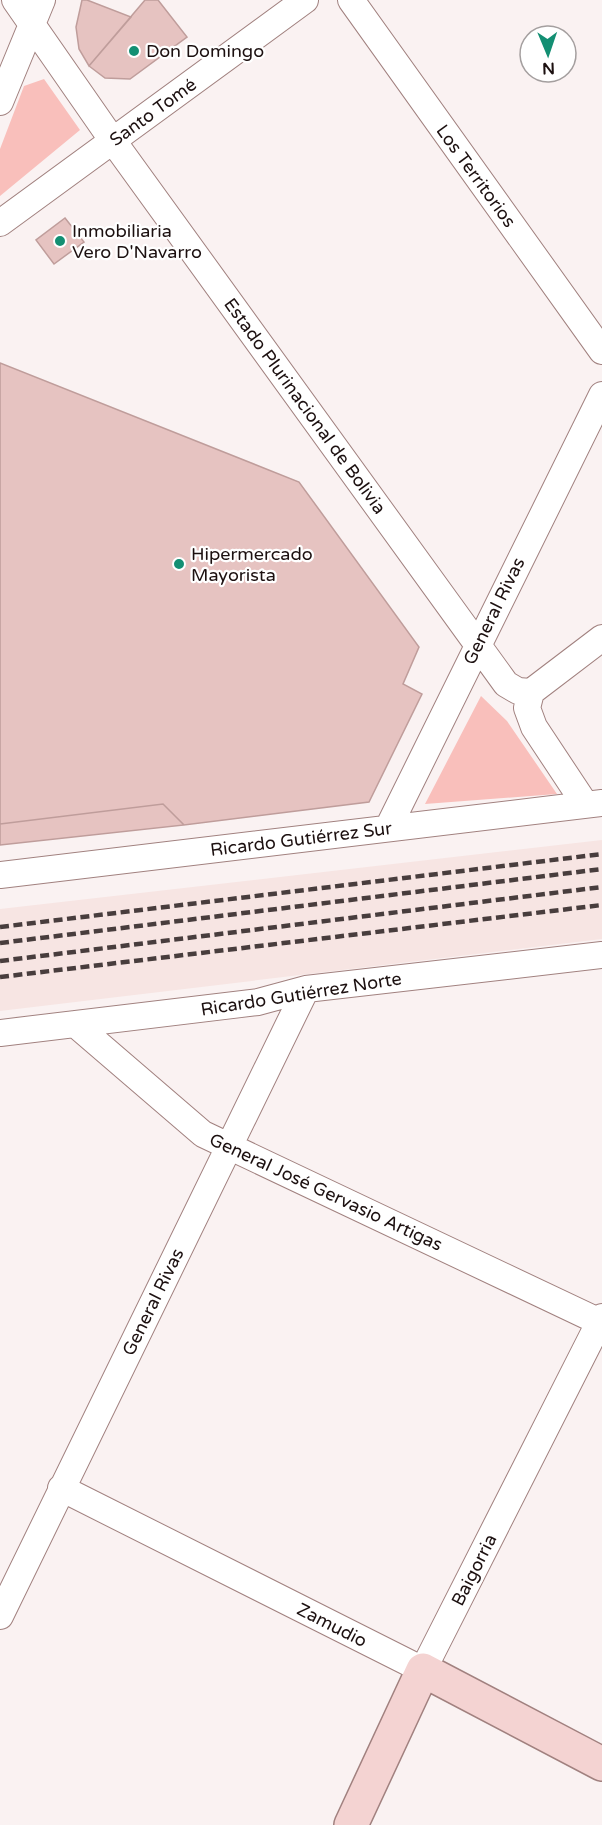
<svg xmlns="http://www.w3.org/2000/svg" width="602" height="1825" font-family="'Varela Round',sans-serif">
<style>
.built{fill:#f7e5e3}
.green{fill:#f9bfbb}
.building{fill:#e6c3c1;stroke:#bf9d9b;stroke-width:1.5}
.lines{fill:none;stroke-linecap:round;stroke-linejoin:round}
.street-casing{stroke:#a1817f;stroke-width:28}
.secondary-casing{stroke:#a1817f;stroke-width:36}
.street{stroke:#fff;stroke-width:26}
.secondary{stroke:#f4d3d2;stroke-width:33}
.rail{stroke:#483d3d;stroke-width:4.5;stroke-dasharray:9 4.5;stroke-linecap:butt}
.poi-dot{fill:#138f73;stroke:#fff;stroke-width:2}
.labels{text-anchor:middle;stroke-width:4.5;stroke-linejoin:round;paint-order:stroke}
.poi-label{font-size:18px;fill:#1c1010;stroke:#fff;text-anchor:start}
.street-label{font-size:18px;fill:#1c1010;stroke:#fff}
</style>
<rect width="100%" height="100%" fill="#faf2f2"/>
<path class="built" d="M602,840V939L0,1011V909Z"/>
<path class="green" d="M44,79L80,130L0,196V149L24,86Z
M481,696L507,721L557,794L425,804Z"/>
<path class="building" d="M82,0H87L131,17L89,66L79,49L76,27Z
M145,0H158L187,37L130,79L105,78L89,66Z
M65,218L84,242L54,264L36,240Z
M0,363L299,482L419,647L403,684L422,694L369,802L184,825L163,804L0,824Z
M163,804L184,825L0,845V824Z"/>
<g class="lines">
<defs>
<path id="street" d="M15,0L113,141L506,684L518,691L531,692
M351,0L602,351
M0,102L42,0
M0,223L305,0
M531,692L527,708L534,727L585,804
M531,692L602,638
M388,828L602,395
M0,875L602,803
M75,1024L203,1134L602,1323
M0,1033L258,1002L306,989L602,955
M61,1488L423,1670L602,1317
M0,1616L306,989"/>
<path id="secondary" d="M351,1825L423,1670L602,1764"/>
</defs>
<use href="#street" class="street-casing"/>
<use href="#secondary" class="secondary-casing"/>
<use href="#street" class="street"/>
<use href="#secondary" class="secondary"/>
<path class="rail" d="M0,927L602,854
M0,943L602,869
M0,961L602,887
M0,977L602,905"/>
</g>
<g class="poi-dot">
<circle cx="134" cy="51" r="6"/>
<circle cx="60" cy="241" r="6"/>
<circle cx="179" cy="564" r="6"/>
</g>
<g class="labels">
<g class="poi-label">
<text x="146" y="57">Don Domingo</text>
<text x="72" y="237">Inmobiliaria<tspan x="72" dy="21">Vero D'Navarro</tspan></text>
<text x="191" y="560">Hipermercado<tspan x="191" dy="21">Mayorista</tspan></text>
</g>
<g class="street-label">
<text transform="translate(153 112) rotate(-36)" y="6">Santo Tomé</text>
<text transform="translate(476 176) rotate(54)" y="6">Los Territorios</text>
<text transform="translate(305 406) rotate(54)" y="6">Estado Plurinacional de Bolivia</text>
<text transform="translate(494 611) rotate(-64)" y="6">General Rivas</text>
<text transform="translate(301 839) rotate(-7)" y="6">Ricardo Gutiérrez Sur</text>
<text transform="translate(301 994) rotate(-9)" y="6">Ricardo Gutiérrez Norte</text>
<text transform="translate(326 1192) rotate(25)" y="6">General José Gervasio Artigas</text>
<text transform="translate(153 1302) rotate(-64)" y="6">General Rivas</text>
<text transform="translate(474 1570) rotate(-63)" y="6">Baigorria</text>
<text transform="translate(332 1625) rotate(27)" y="6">Zamudio</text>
</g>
</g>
<g transform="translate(548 54) rotate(178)"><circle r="28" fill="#ffffff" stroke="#a49f9f" stroke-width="1.5"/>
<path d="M0-4.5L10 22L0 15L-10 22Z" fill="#138f73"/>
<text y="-9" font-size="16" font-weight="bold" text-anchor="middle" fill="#1c1010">N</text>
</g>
</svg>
